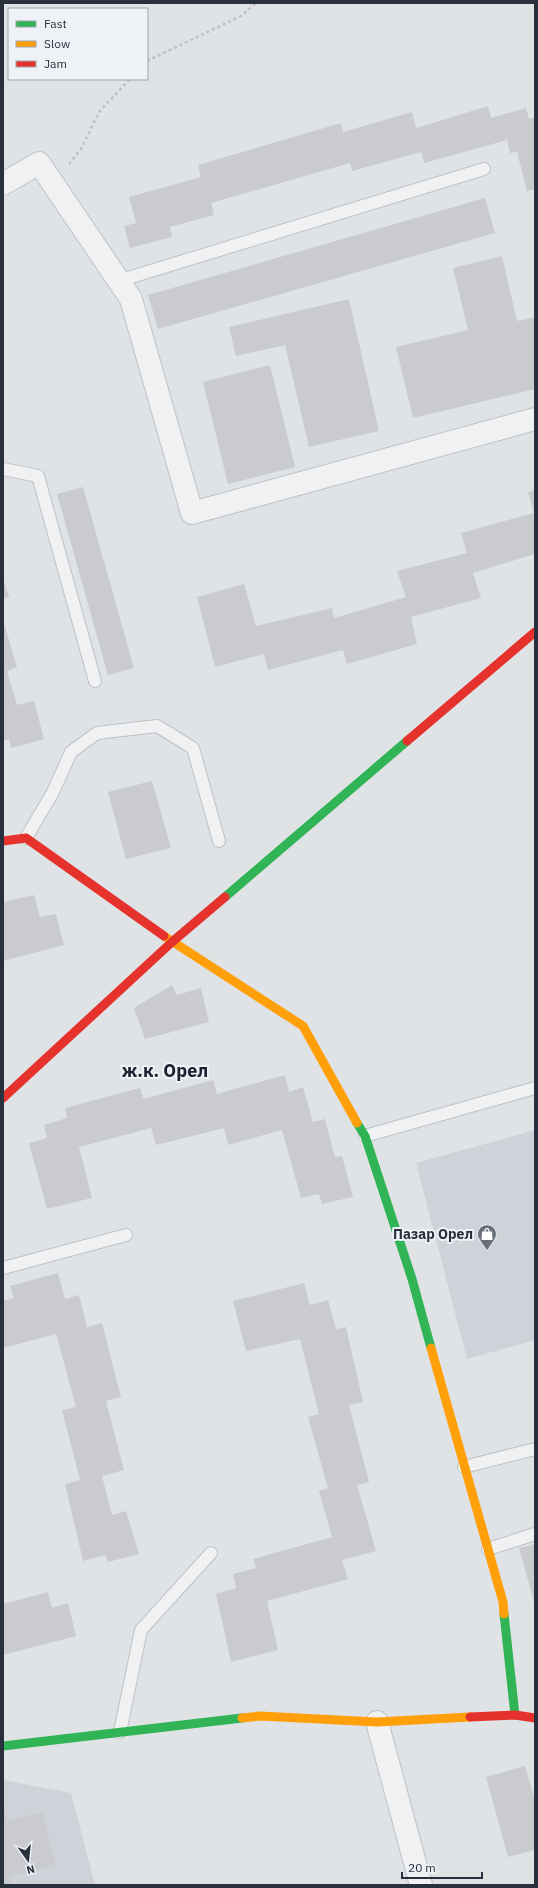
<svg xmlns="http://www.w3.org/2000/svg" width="538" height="1888" font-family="'IBM Plex Sans',sans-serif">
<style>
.built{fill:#cfd2d9}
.building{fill:#c9cbce}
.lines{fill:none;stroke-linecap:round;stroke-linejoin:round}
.lane-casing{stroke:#bfc1c4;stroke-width:14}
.street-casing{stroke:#bfc1c4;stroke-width:24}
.path{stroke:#bfc1c6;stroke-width:2.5;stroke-dasharray:3 3;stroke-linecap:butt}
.lane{stroke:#f0f1f2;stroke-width:12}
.street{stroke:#f0f1f2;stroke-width:22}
.fast{stroke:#30b455;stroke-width:9}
.slow{stroke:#ff9f0a;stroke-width:9}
.jam{stroke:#e5322d;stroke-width:9}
.labels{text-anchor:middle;stroke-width:4;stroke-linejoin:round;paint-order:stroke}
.poi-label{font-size:14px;font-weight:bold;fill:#28303e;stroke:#eef1f5;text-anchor:end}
.district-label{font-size:18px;font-weight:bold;fill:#1a212f;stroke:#eef1f5}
</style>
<rect width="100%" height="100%" fill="#e0e3e6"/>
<path class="built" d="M535,1130V1340L467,1359L416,1163Z
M3,1780L71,1793L95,1885H3Z"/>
<path class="building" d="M488,106L491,118L526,108L529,119L535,117V189L527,191L517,152L510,153L507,140L424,163L421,152L352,171L350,163L211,203L214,215L170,227L172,237L130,248L124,226L136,223L129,197L201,177L198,165L341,123L343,132L412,112L416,128Z
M485,198L495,233L158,329L148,295Z
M502,256L517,321L535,317V389L413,418L396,347L468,330L453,268Z
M349,299L379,431L309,447L285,345L236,356L229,327Z
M270,365L295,467L228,484L203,382Z
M83,487L134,668L108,675L57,494Z
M535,490V554L473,573L481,598L411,617L417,644L347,664L343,650L268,670L264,654L215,667L197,597L244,584L256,626L332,608L334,618L406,597L397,571L467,553L461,533L534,513L528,492Z
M3,578L9,597L3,599Z
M3,620L17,667L7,671L17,705L34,701L44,739L11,748L9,739L3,741Z
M152,781L171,848L126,859L108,792Z
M34,895L40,917L56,914L64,945L3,961V902Z
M172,985L177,995L201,988L209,1022L145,1039L134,1008Z
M285,1075L289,1092L303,1087L313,1122L325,1119L335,1157L342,1156L353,1197L322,1204L319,1194L301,1198L282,1130L228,1145L224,1128L156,1145L151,1128L79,1147L92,1198L47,1209L29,1143L47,1138L44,1125L67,1118L65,1108L140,1088L143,1099L213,1080L217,1094Z
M58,1273L65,1299L79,1295L87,1327L102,1323L121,1397L106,1401L124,1470L102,1476L112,1515L126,1511L139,1554L108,1562L105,1555L83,1561L65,1484L80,1480L62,1410L76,1407L56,1334L3,1348V1301L14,1298L10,1286Z
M304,1283L310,1305L328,1300L336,1329L346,1327L363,1402L349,1405L369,1482L357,1485L376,1551L342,1560L348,1579L267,1601L278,1650L231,1662L216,1594L236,1588L233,1574L256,1568L253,1559L332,1537L319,1491L328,1488L308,1417L319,1414L300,1339L246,1351L233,1301Z
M535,1544V1605L519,1548Z
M48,1592L52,1608L68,1603L76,1636L3,1655V1604Z
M525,1766L535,1800V1850L508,1857L486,1777Z
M4,1806L7,1821L42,1812L55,1864L9,1877L11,1885H3Z"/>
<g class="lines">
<defs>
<path id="lane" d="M118,281L484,169
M3,469L38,476L95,681
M26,838L53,792L71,752L97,733L157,726L193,748L219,841
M365,1136L535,1088
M3,1268L126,1235
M464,1467L535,1449
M488,1549L535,1534
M120,1732L141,1630L211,1553"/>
<path id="street" d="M3,184L39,163L131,299L192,513L535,419
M377,1722L421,1885"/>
</defs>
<use href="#lane" class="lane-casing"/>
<use href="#street" class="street-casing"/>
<path class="path" d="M147,61L241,16L256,3
M69,164L81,149L99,112L130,79"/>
<use href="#lane" class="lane"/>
<use href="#street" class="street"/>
<path class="fast" d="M225,897L407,741
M357,1123L365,1136L412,1279L431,1348
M504,1614L515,1715
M3,1746L242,1718"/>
<path class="slow" d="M164,936L303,1026L357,1123
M431,1348L503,1602L504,1614
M242,1718L260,1716L377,1722L470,1717"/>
<path class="jam" d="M407,741L535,632
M3,841L26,838L164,936
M3,1098L172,942L225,897
M470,1717L515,1715L535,1718"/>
</g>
<defs>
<symbol id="shop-pin" viewBox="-11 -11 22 30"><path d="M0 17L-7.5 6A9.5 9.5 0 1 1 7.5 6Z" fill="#686f79" stroke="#eef1f5"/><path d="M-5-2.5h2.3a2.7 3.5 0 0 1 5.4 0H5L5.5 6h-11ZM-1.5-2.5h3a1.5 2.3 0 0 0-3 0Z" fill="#fff"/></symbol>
</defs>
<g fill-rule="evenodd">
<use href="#shop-pin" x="476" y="1223" width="22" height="30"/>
</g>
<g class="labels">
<g class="poi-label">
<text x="473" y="1239">Пазар Орел</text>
</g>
<g class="district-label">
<text x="165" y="1077">ж.к. Орел</text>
</g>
</g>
<rect width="538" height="1888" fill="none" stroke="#28303e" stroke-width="8"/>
<rect x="8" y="8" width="140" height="72" fill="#eef1f5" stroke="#9fa4ac"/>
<rect x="16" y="21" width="20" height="6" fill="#30b455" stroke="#9fa4ac"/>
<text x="44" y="28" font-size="12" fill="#28303e">Fast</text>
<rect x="16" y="41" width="20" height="6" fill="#ff9f0a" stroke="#9fa4ac"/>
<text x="44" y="48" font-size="12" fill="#28303e">Slow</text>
<rect x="16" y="61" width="20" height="6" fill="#e5322d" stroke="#9fa4ac"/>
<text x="44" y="68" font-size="12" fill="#28303e">Jam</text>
<g transform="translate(28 1860) rotate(165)" stroke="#eef1f5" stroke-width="3" paint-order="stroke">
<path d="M0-3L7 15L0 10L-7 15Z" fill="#28303e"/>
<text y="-6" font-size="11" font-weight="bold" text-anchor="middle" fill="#28303e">N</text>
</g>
<path d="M402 1872v6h80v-6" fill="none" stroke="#28303e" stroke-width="2"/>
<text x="408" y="1872" font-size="12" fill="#28303e" stroke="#eef1f5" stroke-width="3" paint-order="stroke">20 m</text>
</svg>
